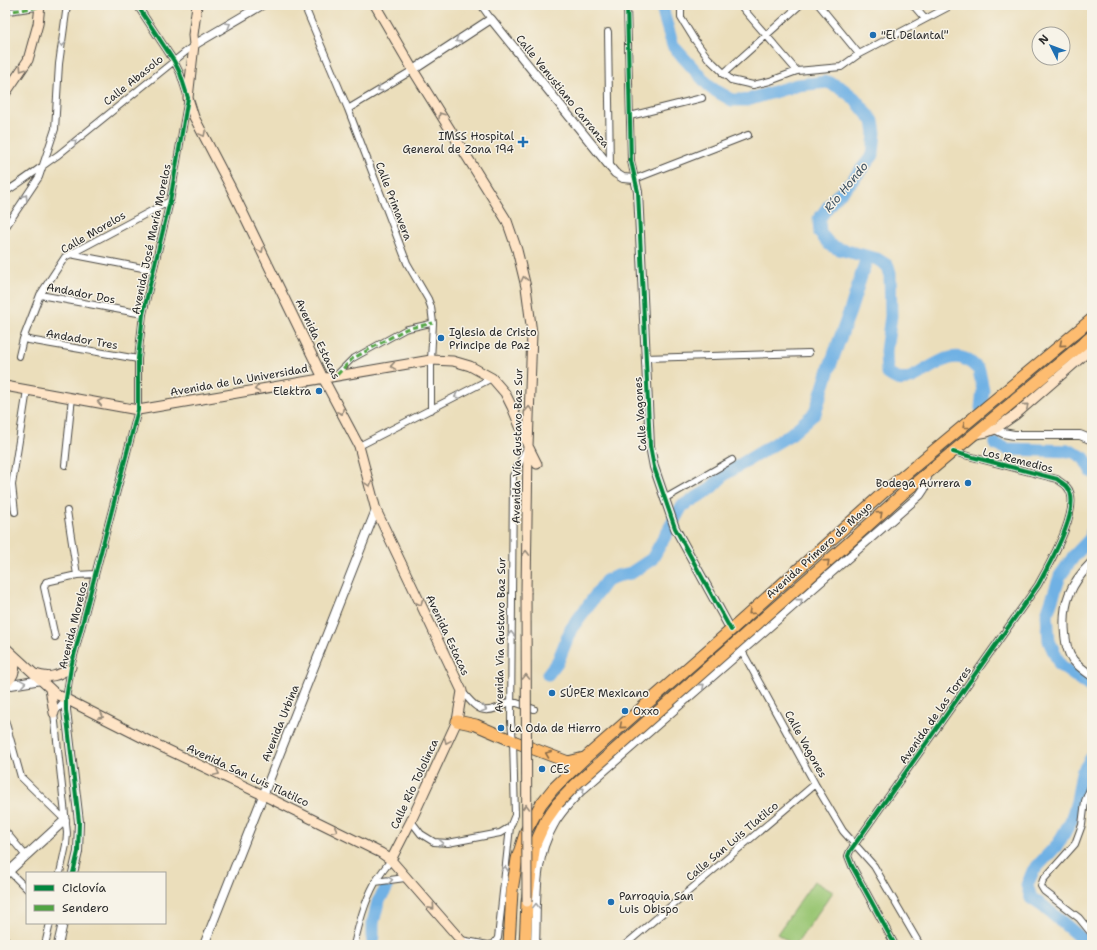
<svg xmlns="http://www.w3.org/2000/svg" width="1097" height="950" font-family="'Shantell Sans',sans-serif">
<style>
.green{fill:#9ac673;stroke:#62784f}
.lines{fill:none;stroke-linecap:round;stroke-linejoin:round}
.river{stroke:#70b1e4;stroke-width:13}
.pedestrian-casing{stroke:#484641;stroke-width:7}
.minor-casing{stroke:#484641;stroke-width:8}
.tertiary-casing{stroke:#484641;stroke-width:10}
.secondary-casing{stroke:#484641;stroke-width:11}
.trunk-casing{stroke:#484641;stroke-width:13}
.pedestrian{stroke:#fff;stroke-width:5}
.minor{stroke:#fff;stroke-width:6}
.tertiary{stroke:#fff;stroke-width:8}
.secondary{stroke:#fee4c6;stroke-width:9}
.trunk{stroke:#fdbc70;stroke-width:11}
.secondary-bridge-casing{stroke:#484641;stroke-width:11;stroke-linecap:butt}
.trunk-bridge-casing{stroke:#484641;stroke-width:13;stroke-linecap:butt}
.secondary-bridge{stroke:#fee4c6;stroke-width:9}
.trunk-bridge{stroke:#fdbc70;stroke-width:11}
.quiet{stroke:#51a443;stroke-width:3;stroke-dasharray:6 3;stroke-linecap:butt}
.cycleway-casing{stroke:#f7f3e8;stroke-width:6}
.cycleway{stroke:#00873e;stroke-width:4}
.oneway{stroke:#a0a0a0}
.oneway2{stroke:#948878}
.oneway3{stroke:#8a6c4a}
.poi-dot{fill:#1f6fb2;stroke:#f7f3e8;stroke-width:1.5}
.labels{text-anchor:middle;stroke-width:3;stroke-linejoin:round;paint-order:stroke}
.poi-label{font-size:11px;fill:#2b2b2b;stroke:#f7f3e8;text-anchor:start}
.street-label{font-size:11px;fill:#2b2b2b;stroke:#f7f3e8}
.water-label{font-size:12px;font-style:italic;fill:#405362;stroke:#f7f3e8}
</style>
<rect width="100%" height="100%" fill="#f7f3e8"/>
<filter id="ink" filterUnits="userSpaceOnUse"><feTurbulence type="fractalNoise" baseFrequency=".025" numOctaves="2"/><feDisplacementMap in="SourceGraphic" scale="8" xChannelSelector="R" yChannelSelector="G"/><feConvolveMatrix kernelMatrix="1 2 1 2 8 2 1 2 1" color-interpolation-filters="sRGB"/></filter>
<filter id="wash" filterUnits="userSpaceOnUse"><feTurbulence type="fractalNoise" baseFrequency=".012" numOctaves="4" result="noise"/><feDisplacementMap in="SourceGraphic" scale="16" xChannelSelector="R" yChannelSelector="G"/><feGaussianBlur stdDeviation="0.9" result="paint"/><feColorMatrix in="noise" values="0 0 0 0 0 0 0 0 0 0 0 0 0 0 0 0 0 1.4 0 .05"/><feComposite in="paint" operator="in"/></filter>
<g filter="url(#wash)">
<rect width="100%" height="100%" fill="#ebdebb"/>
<path class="green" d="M814,881L833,892L795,945H794L777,934Z"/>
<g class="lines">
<path class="river" d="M662,5L665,19L673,46L711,88L732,100H747L797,85L828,82L841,88L854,98L873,121L875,133L873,155L852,181L833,200L819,219L820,233L830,245L839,249L877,259L888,266L890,273L891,316L886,351L887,373C890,375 894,378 898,379C916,385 944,347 967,360C972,363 976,367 979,370L983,390L981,408
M995,444L1007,449L1072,451L1084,458L1092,472
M1092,532L1091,538L1074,556L1060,576L1047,614L1049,641L1060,665L1092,688
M548,674L558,661L571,629L606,581L617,576L631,573L652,559L682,506L709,490L725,474L791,434L815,413L830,366L851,308L867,257
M373,945V923L378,902L386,889
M1089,945L1043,906L1031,898L1027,885L1033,871L1058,844L1071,821L1077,801L1082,773L1092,757"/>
</g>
</g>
<g filter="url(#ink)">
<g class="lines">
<defs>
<path id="pedestrian" d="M5,12L40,7
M337,374L352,359L406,329L433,323"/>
<path id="minor" d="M304,5L348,109L407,263L428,299L431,307L433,323L431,360V410
M481,5L491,19
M627,5L631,161L635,179L748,135
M683,5L681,9V18L694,39L708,58L731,80L753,85L770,81L797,71L841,67L859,54L952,5
M740,5L797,71
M819,5L859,54
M913,5L925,19
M608,32L610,168
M723,74L800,5
M348,109L413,70
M630,116L702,98
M5,192C24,181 40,167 58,155L194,45
M5,228L39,177L55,129L59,64L67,5
M70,254L153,270
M40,295L143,314
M23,339L138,359
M19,356L23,339L40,295L65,257L170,201
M645,358L809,353
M359,446L492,378
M65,465L72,397
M664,499L732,460
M67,511L77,575
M15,512L12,485L27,390
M55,637L44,587L46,582L77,575L95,574
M742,651L815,784L843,831L874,866L920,945
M462,691C479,713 486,716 511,701L534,709
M5,720L21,777L65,820
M1092,784L1085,801L1082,825L1075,844L1043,880L1041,886L1044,891L1079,918L1092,934
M411,821L421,834L434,842L448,843L500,833L510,827
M5,831L26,856
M9,871L27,889
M60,873L66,845L67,833L54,713L66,699L71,667L138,410V359L143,314L170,201L188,98L180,73L174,61L137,5
M375,882L405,878
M5,939L11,945
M461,940L488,945
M45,945L50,923
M354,945C359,924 364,903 375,883C379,875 385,868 391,860
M489,945L494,944L498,938L510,827L515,815L513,741L511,722L513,476L527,448
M625,945L815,784
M895,945L852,866L848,856L850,851L1038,585C1048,566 1084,506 1067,487C1065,484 1060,482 1057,479L953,452"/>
<path id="tertiary" d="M194,45L262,5
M413,70L491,19L615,173L623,178L635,179L638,192L650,446L654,467L675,528L731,630
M995,429L1003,433L1014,435H1080L1092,440
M1092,562C1070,584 1062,603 1065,634C1066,643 1067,652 1073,660C1078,666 1085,671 1092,676
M5,686L41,680
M66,699V710L79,822L78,852L73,873
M5,875L65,820
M58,945L63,923
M204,945L376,510
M535,945C537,904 532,861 554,824C561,811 571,801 581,791L920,495L924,489L928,473"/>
<path id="secondary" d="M197,5L193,35L194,45L188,98L194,117L230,186L323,378L359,446L376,510L462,691L457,721L411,821L391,860
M375,5L413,70L507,221L517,250L526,287L532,333L528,446L526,592
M5,94L28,60L38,24L40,5
M5,386L138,410L431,360L453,361L470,366L492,378L505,393L512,407L528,446L537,464
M976,434L987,432L995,429L1015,415L1092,348
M5,647L56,694L149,741L263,795L381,853L391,860L465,945
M35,674C49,679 59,676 71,667
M5,684C16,676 17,665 11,653
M50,689L54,713"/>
<path id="trunk" d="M853,539L907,490L1092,336
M457,721L476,725L513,741L568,762L584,758
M509,945L512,891L517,859L526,831L541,804L553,789L585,758L731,630L884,492L1092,319
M525,945L527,902L535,844L546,820L558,803"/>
</defs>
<use href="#pedestrian" class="pedestrian-casing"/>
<use href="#minor" class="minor-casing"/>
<use href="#tertiary" class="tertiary-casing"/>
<use href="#secondary" class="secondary-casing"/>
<use href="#trunk" class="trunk-casing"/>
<use href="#pedestrian" class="pedestrian"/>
<use href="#minor" class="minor"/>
<use href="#tertiary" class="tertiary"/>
<use href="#secondary" class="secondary"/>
<use href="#trunk" class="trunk"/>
<defs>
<path id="secondary-bridge" d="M526,592L527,902"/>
<path id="trunk-bridge" d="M558,803L576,784L853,539"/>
</defs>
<use href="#secondary-bridge" class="secondary-bridge-casing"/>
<use href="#trunk-bridge" class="trunk-bridge-casing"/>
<use href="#secondary-bridge" class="secondary-bridge"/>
<use href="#trunk-bridge" class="trunk-bridge"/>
<path class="quiet" d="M5,12L40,7
M337,375L352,359L406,329L433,323"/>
<defs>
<path id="cycleway" d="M627,5L631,161L638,192L650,446L654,467L675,528L731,630
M73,873L78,852L79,822L66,710V699L71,667L138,410V359L143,314L170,201L188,98L180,73L174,61L137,5
M895,945L852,866L848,856L850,851L1038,585C1048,566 1084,506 1067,487C1065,484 1060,482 1057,479L953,452"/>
</defs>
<use href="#cycleway" class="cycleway-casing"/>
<use href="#cycleway" class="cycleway"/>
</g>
<defs><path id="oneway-chevron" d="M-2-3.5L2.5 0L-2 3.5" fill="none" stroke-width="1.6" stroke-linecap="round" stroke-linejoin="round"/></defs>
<g class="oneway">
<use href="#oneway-chevron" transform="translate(228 25) rotate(-30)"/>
<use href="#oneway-chevron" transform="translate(458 40) rotate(147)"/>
<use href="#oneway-chevron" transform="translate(62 44) rotate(98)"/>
<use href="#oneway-chevron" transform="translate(380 89) rotate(149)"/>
<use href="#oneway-chevron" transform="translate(74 142) rotate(-39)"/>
<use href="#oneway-chevron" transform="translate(25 197) rotate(-57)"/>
<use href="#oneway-chevron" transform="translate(457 396) rotate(153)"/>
<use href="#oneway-chevron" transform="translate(800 601) rotate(-41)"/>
<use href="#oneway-chevron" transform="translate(511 634) rotate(-89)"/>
<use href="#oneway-chevron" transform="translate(23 683) rotate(-9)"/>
<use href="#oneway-chevron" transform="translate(702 686) rotate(-41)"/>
<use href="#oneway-chevron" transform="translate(484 709) rotate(16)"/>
<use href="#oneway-chevron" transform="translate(582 790) rotate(-43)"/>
<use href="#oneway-chevron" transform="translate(441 843) rotate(2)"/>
<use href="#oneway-chevron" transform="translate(505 869) rotate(-84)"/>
<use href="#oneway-chevron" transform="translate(390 880) rotate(-8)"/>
<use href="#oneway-chevron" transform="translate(536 906) rotate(-89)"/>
</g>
<g class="oneway2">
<use href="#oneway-chevron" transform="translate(22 69) rotate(124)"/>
<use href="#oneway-chevron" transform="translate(441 115) rotate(-122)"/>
<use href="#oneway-chevron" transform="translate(203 134) rotate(62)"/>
<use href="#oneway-chevron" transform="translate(261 250) rotate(64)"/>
<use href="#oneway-chevron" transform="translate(524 279) rotate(-103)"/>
<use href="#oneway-chevron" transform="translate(393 366) rotate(171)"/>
<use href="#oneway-chevron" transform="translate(257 389) rotate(170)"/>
<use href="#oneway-chevron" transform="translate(100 402) rotate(-169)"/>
<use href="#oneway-chevron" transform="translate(1026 406) rotate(-41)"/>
<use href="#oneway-chevron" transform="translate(529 409) rotate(-88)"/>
<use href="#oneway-chevron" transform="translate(341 412) rotate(63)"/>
<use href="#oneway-chevron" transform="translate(369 484) rotate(74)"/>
<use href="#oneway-chevron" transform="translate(526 553) rotate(-89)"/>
<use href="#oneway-chevron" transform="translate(420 603) rotate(65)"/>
<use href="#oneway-chevron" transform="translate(526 677) rotate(-90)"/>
<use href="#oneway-chevron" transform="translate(101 716) rotate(27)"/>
<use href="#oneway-chevron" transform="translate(447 741) rotate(114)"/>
<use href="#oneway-chevron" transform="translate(217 773) rotate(25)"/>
<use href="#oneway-chevron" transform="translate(526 807) rotate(-90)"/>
<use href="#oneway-chevron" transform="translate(335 830) rotate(26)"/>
<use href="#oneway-chevron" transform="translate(432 907) rotate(48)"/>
</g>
<g class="oneway3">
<use href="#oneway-chevron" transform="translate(1062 344) rotate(140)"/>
<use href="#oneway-chevron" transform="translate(965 426) rotate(141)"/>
<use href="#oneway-chevron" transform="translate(880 514) rotate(-42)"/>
<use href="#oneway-chevron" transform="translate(827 562) rotate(-42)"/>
<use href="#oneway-chevron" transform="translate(751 612) rotate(138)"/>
<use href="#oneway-chevron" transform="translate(622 726) rotate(139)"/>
<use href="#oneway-chevron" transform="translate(548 754) rotate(-158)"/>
</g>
</g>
<g class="poi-dot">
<circle cx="873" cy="35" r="4"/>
<path d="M521 136h4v4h4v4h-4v4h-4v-4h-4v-4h4z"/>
<circle cx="441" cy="338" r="4"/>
<circle cx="319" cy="391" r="4"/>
<circle cx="968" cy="483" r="4"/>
<circle cx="552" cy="693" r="4"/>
<circle cx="625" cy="711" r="4"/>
<circle cx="501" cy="728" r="4"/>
<circle cx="542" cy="769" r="4"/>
<circle cx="611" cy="902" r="4"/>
</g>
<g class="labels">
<g class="poi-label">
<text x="881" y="39">"El Delantal"</text>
<text x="514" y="140" text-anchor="end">IMSS Hospital<tspan x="514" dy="13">General de Zona 194</tspan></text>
<text x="449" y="336">Iglesia de Cristo<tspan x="449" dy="13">Principe de Paz</tspan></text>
<text x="311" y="395" text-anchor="end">Elektra</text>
<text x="960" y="487" text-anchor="end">Bodega Aurrera</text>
<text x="560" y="697">SÚPER Mexicano</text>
<text x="633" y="715">Oxxo</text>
<text x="509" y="732">La Oda de Hierro</text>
<text x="550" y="773">CES</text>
<text x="619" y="900">Parroquia San<tspan x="619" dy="13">Luis Obispo</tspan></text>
</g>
<g class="street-label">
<text transform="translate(133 80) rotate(-39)" y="4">Calle Abasolo</text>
<text transform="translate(563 91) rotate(51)" y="4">Calle Venustiano Carranza</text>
<text transform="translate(394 201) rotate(69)" y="4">Calle Primavera</text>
<text transform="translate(93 232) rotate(-30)" y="4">Calle Morelos</text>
<text transform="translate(151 239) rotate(-78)" y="4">Avenida José María Morelos</text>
<text transform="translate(81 293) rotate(11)" y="4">Andador Dos</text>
<text transform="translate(82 339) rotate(10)" y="4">Andador Tres</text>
<text transform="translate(318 339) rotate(64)" y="4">Avenida Estacas</text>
<text transform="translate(239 380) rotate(-10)" y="4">Avenida de la Universidad</text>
<text transform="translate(640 414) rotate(-94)" y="4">Calle Vagones</text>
<text transform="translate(517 446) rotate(-89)" y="4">Avenida Vía Gustavo Baz Sur</text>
<text transform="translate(1018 460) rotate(14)" y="4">Los Remedios</text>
<text transform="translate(819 550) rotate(-42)" y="4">Avenida Primero de Mayo</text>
<text transform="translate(73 625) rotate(-76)" y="4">Avenida Morelos</text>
<text transform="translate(448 635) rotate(65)" y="4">Avenida Estacas</text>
<text transform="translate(500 635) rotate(-89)" y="4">Avenida Via Gustavo Baz Sur</text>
<text transform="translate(935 715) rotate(-55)" y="4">Avenida de las Torres</text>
<text transform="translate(280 723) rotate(-68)" y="4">Avenida Urbina</text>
<text transform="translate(806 744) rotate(61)" y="4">Calle Vagones</text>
<text transform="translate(248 775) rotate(25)" y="4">Avenida San Luis Tlatilco</text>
<text transform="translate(414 784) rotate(-65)" y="4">Calle Río Tololinca</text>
<text transform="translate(732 841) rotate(-40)" y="4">Calle San Luis Tlatilco</text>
</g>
<g class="water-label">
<text transform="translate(846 187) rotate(-50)" y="4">Río Hondo</text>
</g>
</g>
<rect width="1097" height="950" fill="none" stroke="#f7f3e8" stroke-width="20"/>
<rect x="26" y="872" width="140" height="52" fill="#f7f3e8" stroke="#a5a39c"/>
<rect x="34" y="885" width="20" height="6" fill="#00873e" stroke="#a5a39c"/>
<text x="62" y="892" font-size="12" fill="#2b2b2b">Ciclovía</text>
<rect x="34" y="905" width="20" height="6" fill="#51a443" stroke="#a5a39c"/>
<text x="62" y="912" font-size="12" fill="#2b2b2b">Sendero</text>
<g transform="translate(1051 46) rotate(312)"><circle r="19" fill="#f7f3e8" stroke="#a5a39c"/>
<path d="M0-3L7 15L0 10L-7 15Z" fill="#1f6fb2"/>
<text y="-6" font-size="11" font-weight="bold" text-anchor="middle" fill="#2b2b2b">N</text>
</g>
</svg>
